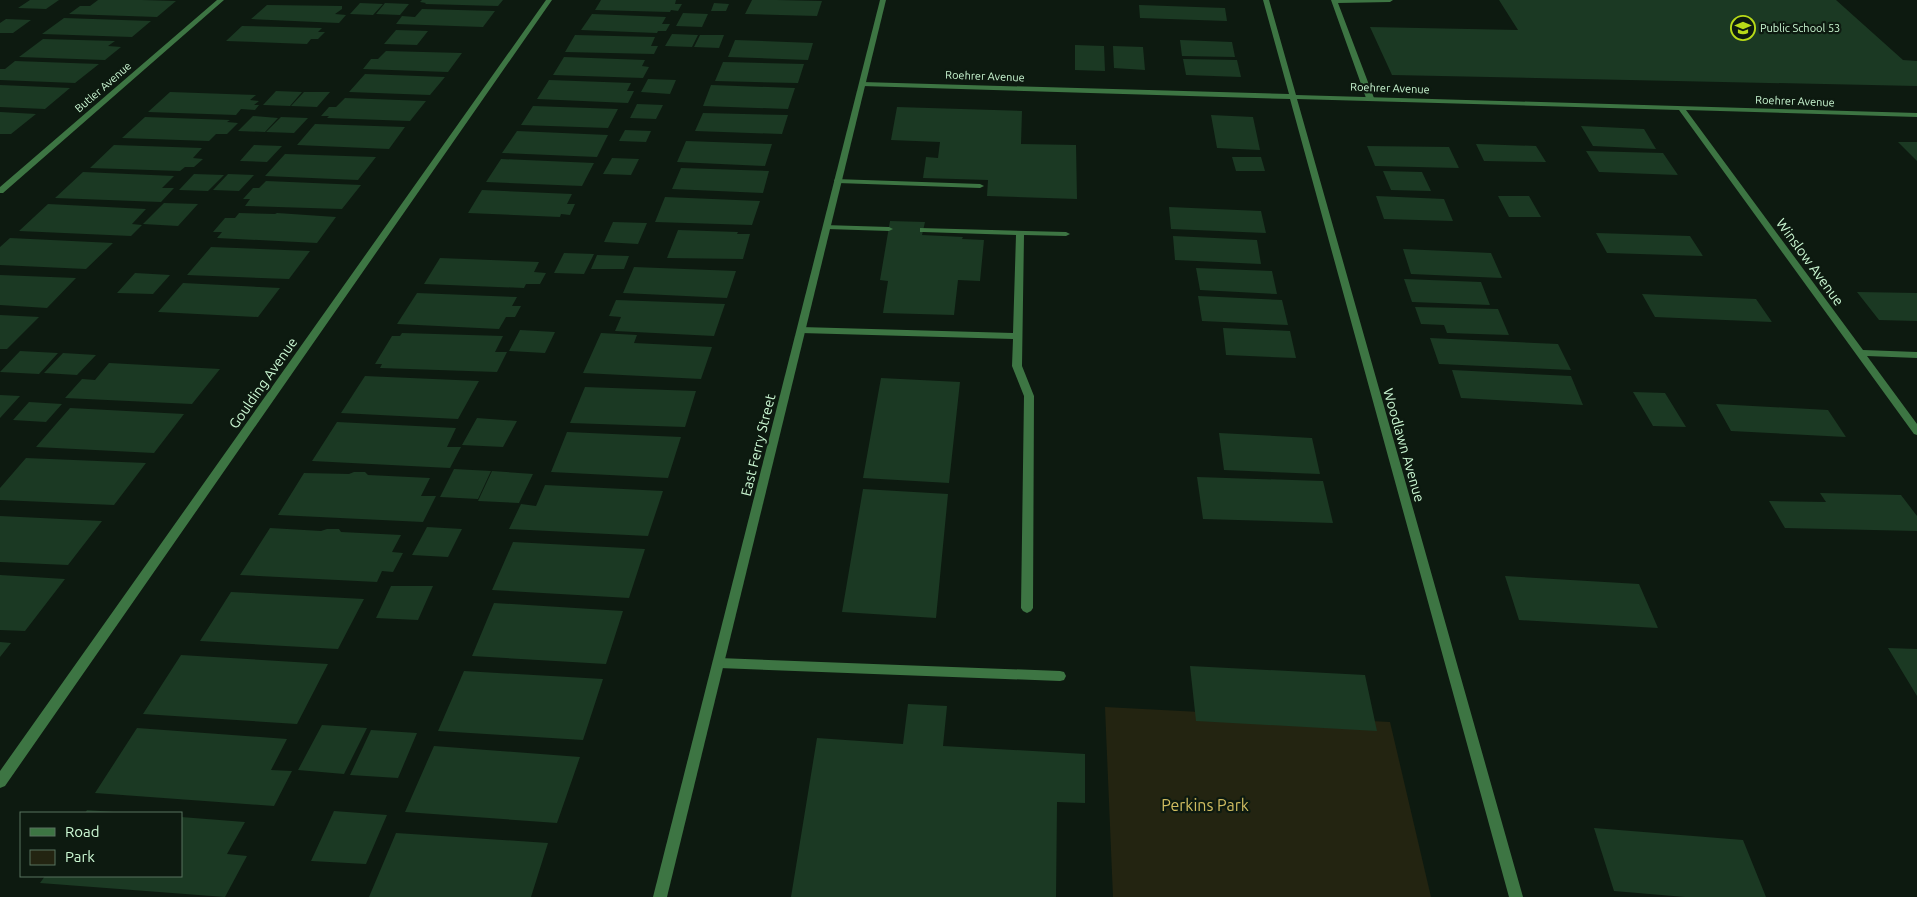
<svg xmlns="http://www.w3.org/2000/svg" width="1917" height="897" font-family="Ubuntu,sans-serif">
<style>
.green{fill:#232411}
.building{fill:#1b3923}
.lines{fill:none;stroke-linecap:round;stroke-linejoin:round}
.service{fill:#3d7543;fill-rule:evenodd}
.minor{fill:#3d7543;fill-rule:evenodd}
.tertiary{fill:#3d7543;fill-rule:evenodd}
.labels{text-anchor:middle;stroke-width:4.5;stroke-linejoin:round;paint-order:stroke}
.far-poi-label{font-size:11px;fill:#ccf9d4;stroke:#0d1a10;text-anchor:start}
.far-street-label{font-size:11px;fill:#ccf9d4;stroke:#0d1a10}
.street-label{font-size:14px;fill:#ccf9d4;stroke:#0d1a10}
.near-park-label{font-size:16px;fill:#d0bd61;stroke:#0d1a10}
</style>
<rect width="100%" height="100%" fill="#0d1a10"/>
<path class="green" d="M1105,707L1390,722L1431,897H1113Z"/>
<path class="building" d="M30,0H59L46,9L18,8Z
M98,0H142L176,1L157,17L69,14L80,6H90Z
M422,0H503L498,6L425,4L426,3L420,2Z
M601,0H676L675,4H682L678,11L671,10L670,12L595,10Z
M752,0H777L822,1L817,16L745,14Z
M1499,0H1836L1903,60L1917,61V86L1392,75L1370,27L1518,30Z
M360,3L383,4L373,15L350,14Z
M385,3L409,4L400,15L376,14Z
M714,3L729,4L726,11H711Z
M267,5L342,6V9L335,14L346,15L339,23L251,19Z
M1139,5L1225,8L1227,21L1140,18Z
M422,9L495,11L483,27L396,24L402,16L415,17Z
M683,13L708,14L702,27L676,26Z
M592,14L666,17L662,24H670L666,31H658L657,33L581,30Z
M64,18L151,21L132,37L42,34Z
M6,19L31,20L13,33H0V23Z
M242,26L322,28L318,32H325L318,39H311L307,44L226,41Z
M396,30L428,31L417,45L384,44Z
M672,34L698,35L692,47L665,46Z
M575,35L655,37L651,46H658L654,54L565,52Z
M700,35H724L719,48L694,47Z
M43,39L115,41L108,46L121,47L105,60L19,57Z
M735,40L813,43L808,60L728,57Z
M1180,40L1232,42L1235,57L1182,56Z
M1075,45L1104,46L1105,71L1075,70Z
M1113,46L1143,47L1145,70L1114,68Z
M386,51L462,53L448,72L363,69L371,59H378Z
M564,57L645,60L642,66L649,67L643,78L553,75Z
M1183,59L1237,60L1241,77L1186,75Z
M15,61L99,64L75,83L0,80V69H5Z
M723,62L804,64L798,83L715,81Z
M365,74L445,77L430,95L349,92Z
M648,79L676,80L670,94L641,92Z
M549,80L631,83L627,91H634L628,103L537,99Z
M0,85L70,88L45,109L0,107Z
M711,85L795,88L788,109L703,106Z
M276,91L302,92L290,106L263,105Z
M170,92L256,95L250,100L259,101L254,105H259L255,110L241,109L236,115L148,112Z
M304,92H330L317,107L291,106Z
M345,98L426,101L410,121L327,118L329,116H321L329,107H336Z
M637,104L663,105L656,119L630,118Z
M533,106L618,109L608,128L521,125Z
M897,107L1022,111L1021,144L1076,145L1077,199L987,196L988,180L923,178L926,157L938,158L940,142L891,140Z
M0,112L36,114L11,134H0Z
M703,113L788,115L782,134L695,131Z
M1211,115L1253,117L1260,150L1217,148Z
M253,116L278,118L265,132L238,131Z
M145,117L230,120L227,122L238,123L227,134H216L209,141L122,138Z
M281,117L308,118L294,133L266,132Z
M315,124L405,127L389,149L297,145Z
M1581,126L1644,129L1656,149L1593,146Z
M625,130L651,131L646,142L619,141Z
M517,131L608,135L597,157L502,153Z
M686,141L772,144L765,166L677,162Z
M1898,142H1917V161Z
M1476,144L1536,146L1546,162L1484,161Z
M114,145L202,148L193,158L203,159L194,167H185L180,171L90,168Z
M254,145L282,146L267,162L240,161Z
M1367,146L1449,147L1459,168L1375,166Z
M1586,151L1663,153L1678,175L1599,172Z
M285,154L376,157L358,180L265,176Z
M1232,157H1261L1265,171H1236Z
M612,158L639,159L631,175L603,174Z
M501,159L594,163L582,186L486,182Z
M681,168L769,171L763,193L672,189Z
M1383,171L1422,172L1431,191L1391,190Z
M83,172L174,176L162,188H174L161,202L55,198Z
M194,174L224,175L208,191L179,190Z
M228,174L254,175L239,191L213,190Z
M266,181L361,185L342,209L245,206L250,199H243L253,188H259Z
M482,190L572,194L567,204H575L570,215L561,214L560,217L468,213Z
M1376,196L1444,199L1453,221L1384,219Z
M1498,196H1529L1541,217H1509Z
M665,197L760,201L752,225L655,222Z
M164,203L198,204L178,226L143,224Z
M48,204L146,209L132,224L142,225L131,236L19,231Z
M1169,207L1261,211L1266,233L1171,229Z
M239,213L275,214L277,213L336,217L317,243L217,238L222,232H213L225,218H235Z
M890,221L925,222L922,235L963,237L962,239L984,240L980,281L958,280L954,315L883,313L888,281L880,280Z
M613,222L647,223L638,244L604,242Z
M678,230L738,232L737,234H750L743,259L667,258Z
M1596,233L1690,236L1703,256L1607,253Z
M1173,236L1257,240L1261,264L1175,260Z
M10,238L113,243L86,269L0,265V247Z
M211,247L310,251L289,279L187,275Z
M1403,249L1491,253L1502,278L1411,274Z
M564,253L594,254L584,274L554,273Z
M597,255L629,256L624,269H591Z
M440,258L539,262L534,272L546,273L540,284H526L524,288L424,284Z
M634,267L736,271L727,298L623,293Z
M1196,268L1272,271L1277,294L1200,290Z
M135,273L170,275L153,294L117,293Z
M0,275L76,278L47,308L0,305Z
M1404,279L1481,282L1490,305L1412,302Z
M183,283L280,288L258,317L158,312Z
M1857,292L1917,293V321L1879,320Z
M417,293L517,297L512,306H521L515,317H506L499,329L397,324Z
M1642,294L1756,299L1772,322L1655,317Z
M1198,296L1282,300L1288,325L1202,321Z
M616,300L725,304L714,336L615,331L621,317L609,316Z
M1415,307L1498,309L1509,335L1447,333L1444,325L1421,324Z
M0,315L39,317L7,349H0Z
M1223,328L1290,331L1296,358L1226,355Z
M520,330L555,332L545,353L509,351Z
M402,333L503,336L495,352H507L497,372L380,368L382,364H375L392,336H400Z
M601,333L637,335L634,343L712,347L701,379L583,373Z
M1430,338L1558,344L1571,370L1439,364Z
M20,351L58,353L39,374L0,372Z
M63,353L96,355L77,375L44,373Z
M109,363L220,369L192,404L65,398L82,379L95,380Z
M1452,370L1571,376L1583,405L1461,398Z
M365,376L479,381L458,419L341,413Z
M881,378L960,382L949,483L863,478Z
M585,387L696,391L685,427L570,423Z
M1633,392L1665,393L1686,427L1653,426Z
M0,395L20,396L0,418Z
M29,402L62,404L46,422L13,420Z
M1716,404L1828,410L1846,437L1731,431Z
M70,408L184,414L154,453L36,447Z
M477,418L517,421L503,447L462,445Z
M337,422L456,428L447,447H461L450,468L312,461Z
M567,432L681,437L668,478L551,472Z
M1219,433L1312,438L1320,474L1224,470Z
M26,458L146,463L114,505L0,500V488Z
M454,469L491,471L478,499L440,497Z
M492,471L533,474L519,503L478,501Z
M354,472H365L368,475L430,478L421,496H436L423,522L278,515L304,473L349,474Z
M1197,477L1323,481L1333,523L1203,519Z
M545,485L663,491L648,536L509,529L521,504L536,506Z
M863,489L948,494L936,618L842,612Z
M1820,493L1901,495L1917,516V531L1785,528L1769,501L1826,502Z
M0,516L102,521L68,565L0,562Z
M427,527L462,529L448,557L412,555Z
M270,528L321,531L327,529H339L341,532L401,535L392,552L403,553L393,572L382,571L377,582L240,575Z
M513,542L645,549L629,598L492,590Z
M0,575L65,579L25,631L0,630Z
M1505,576L1639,584L1658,628L1519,620Z
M391,586H433L418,620L376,618Z
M231,592L364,599L338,649L200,641Z
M494,603L623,611L606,664L472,656Z
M0,642L11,643L0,657Z
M1888,648L1917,649V696Z
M181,655L328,664L297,724L143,714Z
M1190,666L1365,675L1377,731L1196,721Z
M464,671L603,679L583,740L438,731Z
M908,704L947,706L943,746L1085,754V803L1057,802L1056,897H791L817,738L903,744Z
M322,725L367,728L344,774L298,770Z
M137,728L287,739L271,770L292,771L274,806L95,793Z
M371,730L417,733L398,778L350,775Z
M434,746L580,757L557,823L405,812Z
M87,810L114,812V813H85Z
M334,811L387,815L366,864L311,861Z
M181,817L245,822L227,854L247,856L225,897L40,883L45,876H181Z
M1594,828L1743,840L1766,897H1685L1614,891Z
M396,833L548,843L531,897H369Z"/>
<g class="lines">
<path class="service" d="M1331,0H1393L1390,2L1338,3L1374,98L1372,99L1366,98Z
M835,179L980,184L984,186L980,188L838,183L834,181Z
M824,225L889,227L893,229L889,231L827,229L823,227Z
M920,228L1066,232L1070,234L1066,236L1024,235L1022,366L1034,396L1033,608L1031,611L1027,613L1023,611L1021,608L1024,396L1012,366L1013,339L801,333L797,330L801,327L1013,333L1016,235L923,232H920Z
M719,658L1060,671L1064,672L1066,676L1064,680L1060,681L719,668L715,667L713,663L715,659Z"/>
<path class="minor" d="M217,0H224L3,193H0V187Z
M546,0H552L5,786L0,788V771Z
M1263,0H1269L1296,95L1917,113V117L1686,110L1863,350L1917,352V358L1867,356L1917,424V435L1914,434L1679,110L1297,99L1523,897H1509L1290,99L862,86L859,84L862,82L1289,94Z"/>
<path class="tertiary" d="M880,0H886L667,897H653Z"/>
</g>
<defs>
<symbol id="school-ring" viewBox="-11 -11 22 22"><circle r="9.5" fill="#0d1a10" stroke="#b8da18" stroke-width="1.5"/><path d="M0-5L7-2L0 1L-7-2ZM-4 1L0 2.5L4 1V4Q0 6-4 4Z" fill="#b8da18"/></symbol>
</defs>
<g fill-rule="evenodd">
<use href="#school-ring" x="1729" y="14" width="28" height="28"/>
</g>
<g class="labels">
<g class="far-poi-label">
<text x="1760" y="32">Public School 53</text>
</g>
<g class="far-street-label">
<text transform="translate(985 76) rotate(2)" y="4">Roehrer Avenue</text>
<text transform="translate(103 87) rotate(-41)" y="4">Butler Avenue</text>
<text transform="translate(1390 88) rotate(2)" y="4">Roehrer Avenue</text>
<text transform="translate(1795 101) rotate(2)" y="4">Roehrer Avenue</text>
</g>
<g class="street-label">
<text transform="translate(1810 262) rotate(54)" y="5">Winslow Avenue</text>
<text transform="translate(263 383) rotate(-55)" y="5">Goulding Avenue</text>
<text transform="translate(758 445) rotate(-76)" y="5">East Ferry Street</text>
<text transform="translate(1404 445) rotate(74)" y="5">Woodlawn Avenue</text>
</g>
<g class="near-park-label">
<text x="1205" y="811">Perkins Park</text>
</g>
</g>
<rect x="20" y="812" width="162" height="65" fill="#0d1a10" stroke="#59735e"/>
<rect x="30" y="828" width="25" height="8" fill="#3d7543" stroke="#59735e"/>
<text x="65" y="837" font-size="15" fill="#ccf9d4">Road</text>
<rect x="30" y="850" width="25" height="15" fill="#232411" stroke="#59735e"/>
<text x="65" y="862" font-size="15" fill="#ccf9d4">Park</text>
</svg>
